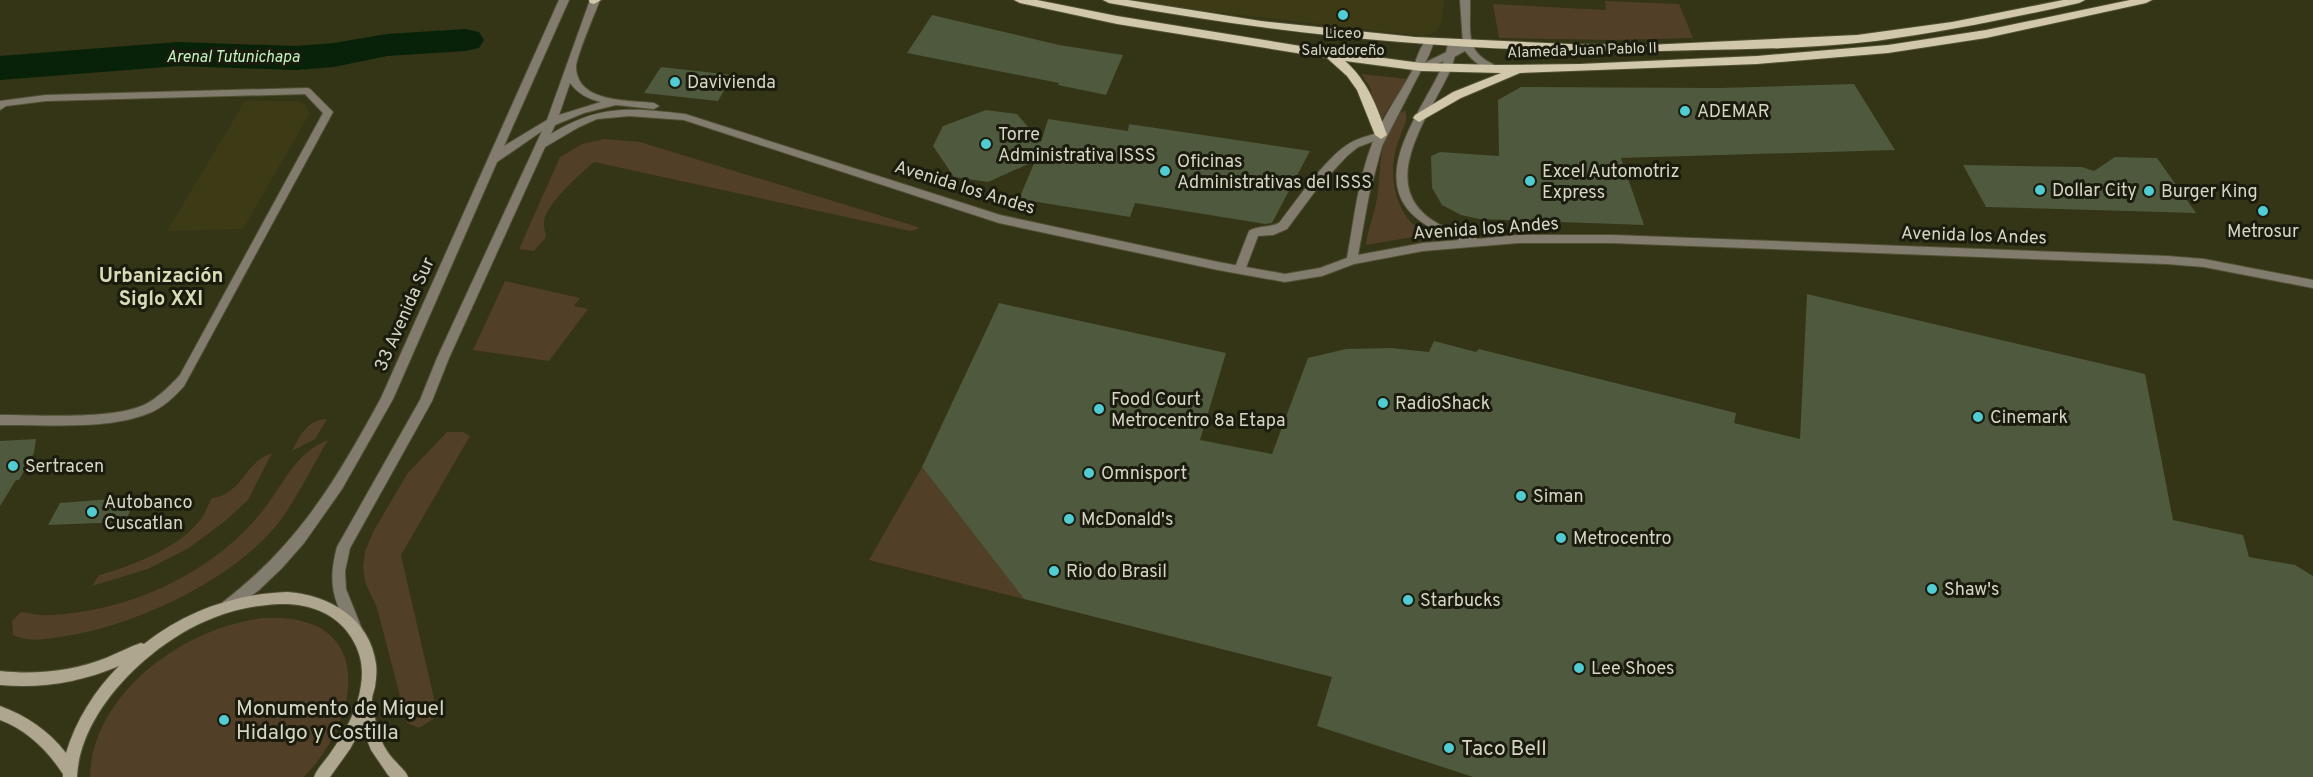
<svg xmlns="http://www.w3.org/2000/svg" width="2313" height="777" font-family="Overpass,sans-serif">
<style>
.built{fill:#3c3b15}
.green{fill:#523f27}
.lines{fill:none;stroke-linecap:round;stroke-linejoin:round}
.river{fill:#072209;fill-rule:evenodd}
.building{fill:#4e593d}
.minor-casing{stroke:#515135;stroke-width:2}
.tertiary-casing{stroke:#515135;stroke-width:2}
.secondary-casing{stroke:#515135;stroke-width:2}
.primary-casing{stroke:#515135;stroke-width:2}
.minor{fill:#827c6f;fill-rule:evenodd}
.tertiary{fill:#827c6f;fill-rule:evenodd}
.secondary{fill:#afa690;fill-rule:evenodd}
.primary{fill:#d1c7aa;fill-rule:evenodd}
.poi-dot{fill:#51ccd2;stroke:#1b1b0e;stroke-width:2}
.labels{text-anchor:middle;stroke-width:6;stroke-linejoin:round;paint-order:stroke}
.far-poi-label{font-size:15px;fill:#d5d6c4;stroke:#1b1b0e}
.far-street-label{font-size:15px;fill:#d5d6c4;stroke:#1b1b0e}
.far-water-label{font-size:16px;font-style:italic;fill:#c0f4c0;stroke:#1b1b0e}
.poi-label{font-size:18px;fill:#d5d6c4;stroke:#1b1b0e;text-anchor:start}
.street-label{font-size:18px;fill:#d5d6c4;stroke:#1b1b0e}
.neighbourhood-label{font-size:20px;font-weight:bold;fill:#dadbb7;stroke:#1b1b0e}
.near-poi-label{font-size:21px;fill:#d5d6c4;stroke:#1b1b0e;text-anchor:start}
</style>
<rect width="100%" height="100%" fill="#343416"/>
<path class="built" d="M1131,0H1443L1444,7L1441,23L1436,32L1422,36L1161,6Z
M245,101H295L305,104L310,113L243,229L167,231Z"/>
<path class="green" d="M1605,1L1679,4L1693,38L1615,40L1499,38L1493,4L1606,10Z
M1361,74L1408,79V83L1391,104L1379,124L1370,87Z
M1405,110C1409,121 1403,127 1400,137C1389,163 1391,196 1408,219C1414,227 1424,228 1431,234L1366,245C1367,231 1373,218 1376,204C1382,176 1376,126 1405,110Z
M604,139L640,142L918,227V229L910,231L594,162C581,173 545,205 544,222C543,226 546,233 546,237L534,251L519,249L560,157L582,144Z
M505,281L580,298L574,306L588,309L549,361L473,350Z
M327,419L315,439L292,451C300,435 307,420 327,419Z
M447,432H463L470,436L401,555L438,716L419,728L407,723L377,608L365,582L363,567L365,552L373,532L407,474Z
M328,440C313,465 294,504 276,526C230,581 136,625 66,636C47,639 31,643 13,635L12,621L21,612C30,613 39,616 48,615C129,612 214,573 264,509C284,483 296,452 328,440Z
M272,453L248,500L224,522L189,548L148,569L92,586L99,575C132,566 179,548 201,519C205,513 208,505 212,498C243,494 244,462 272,453Z
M922,467L1024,599L869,560Z
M263,618C377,611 362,717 304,777H90C92,692 186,627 263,618Z"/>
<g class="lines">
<path class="river" d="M466,29L479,32L484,40L479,48L466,51L387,56L334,67L296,70L178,66L0,80V56L178,42L296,46L334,43L387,34Z"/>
</g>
<path class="building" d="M932,15L1059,45L1123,55L1106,95L1058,85L1059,83L907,53Z
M661,67L733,75L718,101L644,93Z
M1854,84L1895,150L1621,158L1644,225L1479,219L1461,215L1442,205L1432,188L1431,156L1440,152L1499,156L1498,100L1521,87L1719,88Z
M986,110L1017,114L1041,142L1048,119L1128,131L1129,124L1310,151L1272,223L1265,224L1135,203L1130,217L1019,199L1035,161L988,182L954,177L933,146L943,126Z
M2115,157L2157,158L2196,213L1986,207L1963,165L2082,167L2094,171Z
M1807,294L2145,374L2173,520L2243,535L2249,557L2295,565L2313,576V777H1473L1317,726L1332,677L1024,599L922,467L999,303L1226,353L1200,440L1272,454L1308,358L1346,349L1391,348L1429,352L1434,341L1476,352L1479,349L1736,413L1734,423L1800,439Z
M36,439L34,453L19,480H16L0,506V441Z
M137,497L125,522L48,525L60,503Z"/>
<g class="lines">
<defs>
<path id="minor" d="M1460,0H1470C1471,34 1463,53 1500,67V71C1486,72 1473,62 1465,51L1452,58L1424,69L1421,70L1416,67L1463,44Z
M307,88L310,89L333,112L184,386C175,396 165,406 152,412C109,431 47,424 0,425V415C38,415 111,420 144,405C158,398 170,386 180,375L323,113L305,94L46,101L6,106L0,110V101L46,95Z
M1381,132L1385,133V137L1358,147L1347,156L1319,186L1287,229L1273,235L1258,236L1244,273H1236L1234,270L1249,231C1259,225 1269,228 1279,223C1297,200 1326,157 1350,143C1359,138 1371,135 1381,132Z"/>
<path id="tertiary" d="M559,0H569L504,146L547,120L590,0H600C595,13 576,57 576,67C577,103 628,100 654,103L659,106L654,109L616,105L584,113L555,125L551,134C600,104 630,108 685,114L1000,215L1218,262L1285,274L1320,268L1347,258C1354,220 1358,180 1372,144C1382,118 1399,95 1412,71C1416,62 1420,43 1429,39L1434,42L1429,55L1382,146L1369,195L1358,255L1423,243L1460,240C1441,235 1426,227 1412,214C1371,173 1422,110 1440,71C1444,62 1446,53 1448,44L1453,41L1458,44C1455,53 1454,62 1450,71C1426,122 1368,195 1449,229C1458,232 1467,233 1476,235L1477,239L1518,235H1612L2167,256L2204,259L2313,280V288L2204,267L2167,264L1612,243H1518L1423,251L1354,264L1322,276L1285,282L1218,270L999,223L684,120L629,116L597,119L579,127L545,147L449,358L432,401L350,548L345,571L346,589L362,629L360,633L355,635L350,633C334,599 327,585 337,547L420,400L437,358L542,131L497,162L393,399L342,489L304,543L282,568L259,590L233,610L228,612L223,610L221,606L223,602C298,545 337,479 381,398ZM570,83C578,94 588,99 601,102L559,115Z"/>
<path id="secondary" d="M287,592C329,595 370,618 376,664C377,671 376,680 375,687C374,691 372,696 372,700C373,708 375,719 377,727C380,741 387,753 397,763C401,768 406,771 408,777H390L388,775L371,750L362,727L350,749L330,777H314C317,769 324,762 329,755C344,734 358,710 361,685C364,667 360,651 351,637C336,613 308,603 280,604C257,605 235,609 213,618C153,641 80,709 77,777H63V774C47,750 27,730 0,720V706C27,716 48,730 66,753C76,720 95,690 119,666C81,682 42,689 0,685V671C37,675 72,671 106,658C118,653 129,647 141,643L144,644C186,611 234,594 287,592Z"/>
<path id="primary" d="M589,0H601L594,4L590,3Z
M1014,0H1037L1117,16L1331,51L1421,63L1497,65L1580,64L1757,56L1888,45L1986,30L2130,0H2152L2146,3L1986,38L1888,53L1757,64L1520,73L1461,98L1419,122L1413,118L1415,115L1453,92L1501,73L1421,71L1345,61C1368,81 1377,107 1387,135L1381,139L1375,135L1357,90L1347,76L1327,58L1117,24L1020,3Z
M1103,0H1128L1261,21L1415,37L1569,44L1647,45L1857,35L1952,22L2063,0H2085L2079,3C2012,18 1945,32 1876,41C1818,48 1759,49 1700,50C1501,56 1305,39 1109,3Z"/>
</defs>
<use href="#minor" class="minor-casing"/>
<use href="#tertiary" class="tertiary-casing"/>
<use href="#secondary" class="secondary-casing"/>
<use href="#primary" class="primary-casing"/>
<use href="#minor" class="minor"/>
<use href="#tertiary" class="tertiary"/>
<use href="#secondary" class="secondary"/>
<use href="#primary" class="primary"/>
</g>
<g class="poi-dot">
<circle cx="1343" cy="15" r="6"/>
<circle cx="675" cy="82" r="6"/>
<circle cx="1685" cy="111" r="6"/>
<circle cx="986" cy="144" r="6"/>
<circle cx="1165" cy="171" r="6"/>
<circle cx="1530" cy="181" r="6"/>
<circle cx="2040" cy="190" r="6"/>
<circle cx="2149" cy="191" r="6"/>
<circle cx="2263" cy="211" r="6"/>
<circle cx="1383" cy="403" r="6"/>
<circle cx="1099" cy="409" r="6"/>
<circle cx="1978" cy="417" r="6"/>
<circle cx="13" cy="466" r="6"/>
<circle cx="1089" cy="473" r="6"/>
<circle cx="1521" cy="496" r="6"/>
<circle cx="92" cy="512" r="6"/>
<circle cx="1069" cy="519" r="6"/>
<circle cx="1561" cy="538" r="6"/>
<circle cx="1054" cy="571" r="6"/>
<circle cx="1932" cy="589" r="6"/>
<circle cx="1408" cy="600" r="6"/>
<circle cx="1579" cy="668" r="6"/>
<circle cx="224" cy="720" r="6"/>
<circle cx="1449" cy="748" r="6"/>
</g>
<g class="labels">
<g class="far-poi-label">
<text x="1343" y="38">Liceo<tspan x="1343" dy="17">Salvadoreño</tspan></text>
</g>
<g class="far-street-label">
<text transform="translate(1582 50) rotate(-2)" y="5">Alameda Juan Pablo II</text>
</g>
<g class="far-water-label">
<text x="233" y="62">Arenal Tutunichapa</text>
</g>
<g class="poi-label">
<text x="687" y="88">Davivienda</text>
<text x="1697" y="117">ADEMAR</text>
<text x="998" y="140">Torre<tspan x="998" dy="21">Administrativa ISSS</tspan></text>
<text x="1177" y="167">Oficinas<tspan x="1177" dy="21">Administrativas del ISSS</tspan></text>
<text x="1542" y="177">Excel Automotriz<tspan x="1542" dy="21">Express</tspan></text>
<text x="2052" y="196">Dollar City</text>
<text x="2161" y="197">Burger King</text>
<text x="2263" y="237" text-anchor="middle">Metrosur</text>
<text x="1111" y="405">Food Court<tspan x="1111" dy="21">Metrocentro 8a Etapa</tspan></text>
<text x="1395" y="409">RadioShack</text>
<text x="1990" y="423">Cinemark</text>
<text x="25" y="472">Sertracen</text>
<text x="1101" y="479">Omnisport</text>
<text x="1533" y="502">Siman</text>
<text x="104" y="508">Autobanco<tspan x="104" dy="21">Cuscatlan</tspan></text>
<text x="1081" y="525">McDonald's</text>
<text x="1573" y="544">Metrocentro</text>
<text x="1066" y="577">Rio do Brasil</text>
<text x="1944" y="595">Shaw's</text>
<text x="1420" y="606">Starbucks</text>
<text x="1591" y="674">Lee Shoes</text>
</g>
<g class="street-label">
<text transform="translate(965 187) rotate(17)" y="6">Avenida los Andes</text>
<text transform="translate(1486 228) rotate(-4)" y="6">Avenida los Andes</text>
<text transform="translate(1974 235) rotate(2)" y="6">Avenida los Andes</text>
<text transform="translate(404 314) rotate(-66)" y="6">33 Avenida Sur</text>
</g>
<g class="neighbourhood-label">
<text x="161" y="282">Urbanización<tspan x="161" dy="23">Siglo XXI</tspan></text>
</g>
<g class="near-poi-label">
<text x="236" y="715">Monumento de Miguel<tspan x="236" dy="24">Hidalgo y Costilla</tspan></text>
<text x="1461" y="755">Taco Bell</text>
</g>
</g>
</svg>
